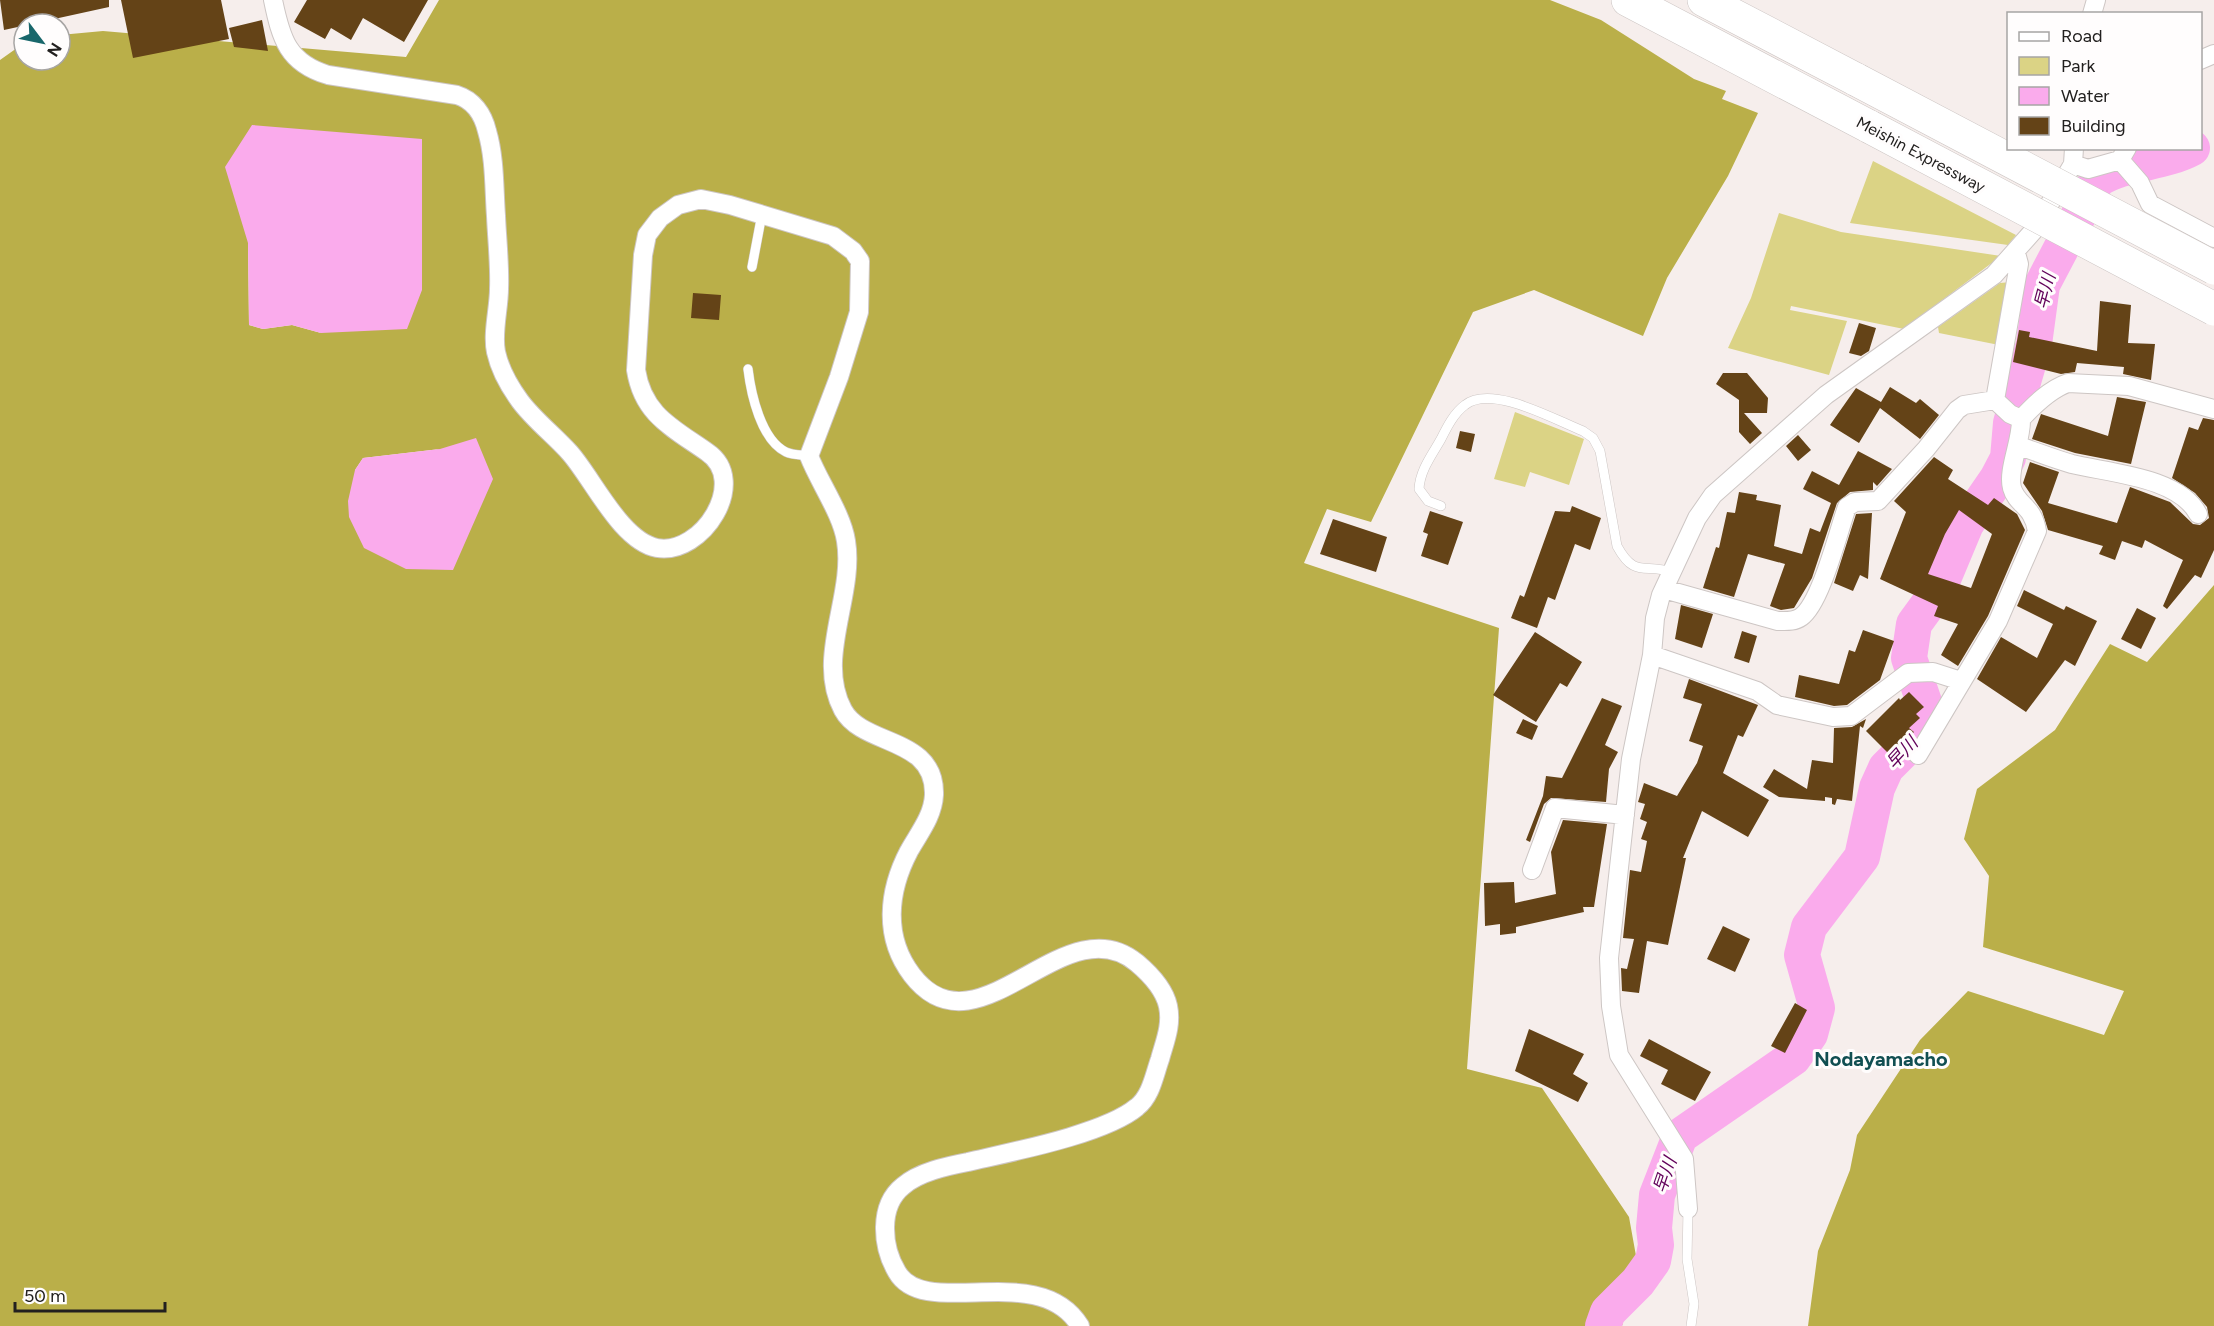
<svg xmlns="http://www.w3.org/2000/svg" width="2214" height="1326" font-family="Figtree,'Noto Sans JP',sans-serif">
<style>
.green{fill:#dbd385}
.forest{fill:#baaf49;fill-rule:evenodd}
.water{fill:#faabec}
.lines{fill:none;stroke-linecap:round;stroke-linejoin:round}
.river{stroke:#faabec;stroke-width:36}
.building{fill:#644317;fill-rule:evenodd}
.service-casing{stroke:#cdc6c4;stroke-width:10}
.minor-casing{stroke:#cdc6c4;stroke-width:20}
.motorway-casing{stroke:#cdc6c4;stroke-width:34}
.service{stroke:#fff;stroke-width:9}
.minor{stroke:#fff;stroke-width:18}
.motorway{stroke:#fff;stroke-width:33}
.motorway-bridge-casing{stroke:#cdc6c4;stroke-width:34;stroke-linecap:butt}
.motorway-bridge{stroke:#fff;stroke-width:33}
.labels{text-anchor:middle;stroke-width:6;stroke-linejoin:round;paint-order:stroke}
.street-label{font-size:16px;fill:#22201f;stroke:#fffdfd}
.water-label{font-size:18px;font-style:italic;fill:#610059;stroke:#fffdfd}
.quarter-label{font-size:20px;font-weight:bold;fill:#114f52;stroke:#fffdfd}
</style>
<rect width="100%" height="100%" fill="#f6eeec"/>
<path class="green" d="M1873,161L2016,235L2008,245L1850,223Z
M1779,213L1841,232L2001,256L1904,329L1791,306L1790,310L1847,321L1829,375L1728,348L1751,298Z
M2011,282L1999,345L1939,333L1938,327L2000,283Z
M1515,412L1584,439L1569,485L1530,472L1525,487L1494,479Z"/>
<path class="forest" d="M439,0H1550L1601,20L1694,79L1726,91L1722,99L1758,113L1728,176L1667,278L1643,336L1534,290L1473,312L1371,522L1327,509L1304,563L1499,628L1467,1069L1542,1088L1629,1217L1638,1267L1622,1326H0V60L24,43V60H60V35L103,31L406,57ZM248,243L321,333L292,325L263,329L249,325ZM440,449L355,470L363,458Z
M2214,585V1326H1808L1818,1251L1850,1170L1857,1135L1920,1040L1968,991L2104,1035L2124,991L1983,947L1989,876L1964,839L1977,789L2055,730L2110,644L2147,662Z"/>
<path class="water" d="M252,125L422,139V290L407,329L321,333L292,325L263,329L249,325L248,243L225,167Z
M476,438L493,479L453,570L406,569L364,548L349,517L348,501L355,470L363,458L440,449Z"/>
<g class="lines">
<path class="river" d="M1603,1326L1608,1312L1638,1282L1653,1261L1656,1245L1654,1228L1657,1195L1680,1136L1793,1058L1810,1034L1817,1008L1802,955L1809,927L1862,857L1877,788L1886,768L1918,736L1927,720L1924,702L1909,658L1914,624L1938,591L1966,524L1997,479L2008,458L2011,423L2034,344L2042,285L2097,180C2125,162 2162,164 2192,148"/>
</g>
<path class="building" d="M0,0H109V7L4,30Z
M121,0H221L229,39L133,58Z
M307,0H428L404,42L363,18L351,40L331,28L325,39L294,22Z
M262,20L268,51L234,47L229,28Z
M693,293L721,295L719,320L691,318Z
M2100,301L2131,305L2128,343L2155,344L2151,380L2123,374L2124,367L2077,363L2075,372L2061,374L2013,362L2019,330L2030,332L2029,337L2097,351Z
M1859,323L1876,328L1869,351L1861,356L1849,353Z
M1723,373H1747L1768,398L1767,413H1744L1762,433L1750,444L1739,432V400L1716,384Z
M1890,387L1916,403L1920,399L1939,415L1920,439L1880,408L1859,443L1830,425L1856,388L1881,402Z
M2117,397L2146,402L2131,464L2075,453L2032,439L2041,414L2108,436Z
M2203,418L2214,420V550L2201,578L2195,575L2167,609L2163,606L2183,560L2145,540L2142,548L2122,541L2115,560L2099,554L2103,546L2048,530L2042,511L2023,483L2030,462L2059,472L2048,503L2117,523L2130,487L2170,502L2193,524L2200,525L2209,518L2207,507L2195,493L2172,478L2189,427L2198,430Z
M1460,431L1475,434L1471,452L1456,448Z
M1798,435L1811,450L1798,461L1786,446Z
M1858,451L1892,469L1877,486L1873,482V490L1850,492L1837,503L1812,578L1794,608L1781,610L1770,606L1785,564L1748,554L1734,597L1703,588L1716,547L1719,548L1727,512L1735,513L1739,492L1757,495L1756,500L1781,505L1774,546L1802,554L1810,528L1820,532L1831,503L1803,489L1812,471L1839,485Z
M1934,457L1953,470L1948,479L1988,505L1994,498L2017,514L2025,530L1988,616L1958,666L1941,655L1958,624L1934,616L1938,606L1880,579L1906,512L1894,501ZM1959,510L1992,534L1971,588L1928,574L1945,534Z
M1572,506L1601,518L1590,550L1575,544L1555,600L1548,597L1537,628L1511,618L1520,595L1524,597L1555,511L1570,512Z
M1430,511L1463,522L1448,565L1421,556L1428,534L1423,532Z
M1872,513L1868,579L1860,575L1853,591L1834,583L1856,514Z
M1333,519L1387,537L1376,572L1320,554Z
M2024,590L2064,610L2066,606L2097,621L2075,666L2065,660L2026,712L1977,679L2001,637L2037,658L2053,624L2017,606Z
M1681,605L1713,614L1702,648L1675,639Z
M2137,608L2156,618L2141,649L2121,639Z
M1863,630L1894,641L1880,680L1847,705L1834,706L1795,697L1799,675L1839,684L1849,650L1855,652Z
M1742,631L1757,636L1749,663L1734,658Z
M1535,632L1582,662L1567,687L1560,683L1536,722L1493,695Z
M1689,679L1758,705L1743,737L1738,735L1723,773L1769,800L1748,837L1702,811L1683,858H1686L1668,945L1647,941L1639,993L1622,991L1621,968L1627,969L1634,939L1623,938L1630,870L1641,872L1647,841L1641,839L1647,822L1640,819L1645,804L1638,802L1644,783L1677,796L1697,763L1703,746L1689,741L1702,704L1683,698Z
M1909,692L1924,707L1916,714L1920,718L1909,728L1914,732L1890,755L1866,731L1899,698L1900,700Z
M1602,698L1622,706L1605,745L1618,752L1609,769L1606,802L1551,798L1544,804L1530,842L1526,840L1543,796L1546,776L1562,778Z
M1523,719L1538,726L1532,740L1516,733Z
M1866,719L1863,728L1860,726L1852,801L1837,799L1835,805L1832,804V798L1825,797V801L1779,797L1763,787L1774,769L1807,789L1812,760L1833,763L1834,728L1852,727Z
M1563,820L1607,824L1594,907H1583L1584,912L1516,927V933L1500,935V924L1485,926L1484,883L1514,882L1515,903L1556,894L1551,852Z
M1723,926L1750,939L1735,972L1707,959Z
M1795,1003L1807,1010L1785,1053L1771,1046Z
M1529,1029L1584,1054L1573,1074L1588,1083L1578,1102L1515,1071Z
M1649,1039L1711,1072L1695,1101L1661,1084L1668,1070L1640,1056Z"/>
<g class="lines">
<defs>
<path id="service" d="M752,267L762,214
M748,369C751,394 761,440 786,452C792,455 802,455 809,456
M1441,506L1428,501L1419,489C1420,470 1432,455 1441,439C1447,427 1454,413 1465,405C1492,384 1555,420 1583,431L1593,438L1600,451L1617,546C1635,579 1645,563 1671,572
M1688,1209L1687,1259L1694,1304L1691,1326"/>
<path id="minor" d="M273,0C281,39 288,63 328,75L457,95C473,100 483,114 487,131C495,158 494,189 496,216C497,240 500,265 499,289C499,308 492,333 496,352C500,370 509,386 520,401C534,420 554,435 570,453C593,479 621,541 657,548C702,556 750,481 707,452C673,428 643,415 636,370L643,255L647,235L660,218L678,205L701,199L730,205L833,236L853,251L860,261L859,312L839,377L809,456C819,482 842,514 846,541C855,596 815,658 843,710C863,747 936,736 934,795C933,816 919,833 909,851C888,891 883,937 912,975C978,1061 1064,902 1137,963C1150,974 1164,988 1168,1006C1172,1025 1165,1041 1160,1059C1154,1076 1151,1096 1137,1107C1105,1134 1011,1152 968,1162C947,1166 919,1172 903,1186C878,1206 882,1247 897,1272C925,1321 1039,1259 1080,1326
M2092,14L2096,0
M2200,60L2214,54
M2120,160L2140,183L2150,204L2214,238
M2073,164L2088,169L2120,160L2127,148
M2021,419C2034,405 2050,389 2068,383L2129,386L2214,409
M2019,446C2037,452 2054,459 2072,464C2109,473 2179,477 2198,514
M1664,589L1778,621C1786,621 1794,622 1801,617C1821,603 1838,532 1847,507L1855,502L1878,501L1926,449L1957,410L1964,405L1995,400
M1652,655L1757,691L1777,705L1833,717L1851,716L1908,673L1933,672L1961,681
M1918,755L1998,621L2037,531C2033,505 2017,506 2012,488C2007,470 2022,440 2021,419L2010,414L1995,400L2019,264L2016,253
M1532,870L1555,808L1625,815
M1688,1209L1684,1159L1619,1055L1611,1006L1609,958L1631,759L1652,655L1655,618L1661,595L1697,518L1713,495L1826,395L1994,275L2035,229L2073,164L2074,148"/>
<path id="motorway" d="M1628,0L1870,127
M1704,0L1857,80"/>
</defs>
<use href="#service" class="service-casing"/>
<use href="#minor" class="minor-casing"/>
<use href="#motorway" class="motorway-casing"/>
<use href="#service" class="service"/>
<use href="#minor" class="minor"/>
<use href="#motorway" class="motorway"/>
<defs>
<path id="motorway-bridge" d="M1857,80L2214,268
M1870,127L2214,309"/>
</defs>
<use href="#motorway-bridge" class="motorway-bridge-casing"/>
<use href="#motorway-bridge" class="motorway-bridge"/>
</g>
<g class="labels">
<g class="street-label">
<text transform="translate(1921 154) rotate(28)" y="6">Meishin Expressway</text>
</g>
<g class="water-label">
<text transform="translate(2045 291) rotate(-75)" y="6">早川</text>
<text transform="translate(1902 753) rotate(-47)" y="6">早川</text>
<text transform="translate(1665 1175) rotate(-71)" y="6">早川</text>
</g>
<g class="quarter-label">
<text x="1881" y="1066">Nodayamacho</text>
</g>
</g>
<rect x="2007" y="12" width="195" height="138" fill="#fffdfd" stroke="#a7a5a4" stroke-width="1.5"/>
<rect x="2019" y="32" width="30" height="9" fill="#ffffff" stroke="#a7a5a4" stroke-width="1.5"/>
<text x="2061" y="42" font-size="18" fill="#22201f">Road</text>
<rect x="2019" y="57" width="30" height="18" fill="#dbd385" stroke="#a7a5a4" stroke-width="1.5"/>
<text x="2061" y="72" font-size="18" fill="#22201f">Park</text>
<rect x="2019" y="87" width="30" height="18" fill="#faabec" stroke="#a7a5a4" stroke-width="1.5"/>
<text x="2061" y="102" font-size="18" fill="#22201f">Water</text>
<rect x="2019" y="117" width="30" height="18" fill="#644317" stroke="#a7a5a4" stroke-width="1.5"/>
<text x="2061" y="132" font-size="18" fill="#22201f">Building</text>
<g transform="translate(42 42) rotate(122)"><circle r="28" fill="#fffdfd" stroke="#a7a5a4" stroke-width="1.5"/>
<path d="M0-4.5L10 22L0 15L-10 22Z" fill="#19676b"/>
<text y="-9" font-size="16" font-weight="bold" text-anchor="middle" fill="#22201f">N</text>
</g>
<path d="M15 1302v9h150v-9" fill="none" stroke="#22201f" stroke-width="3"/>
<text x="24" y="1302" font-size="18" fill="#22201f" stroke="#fffdfd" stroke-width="4.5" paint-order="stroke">50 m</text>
</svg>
